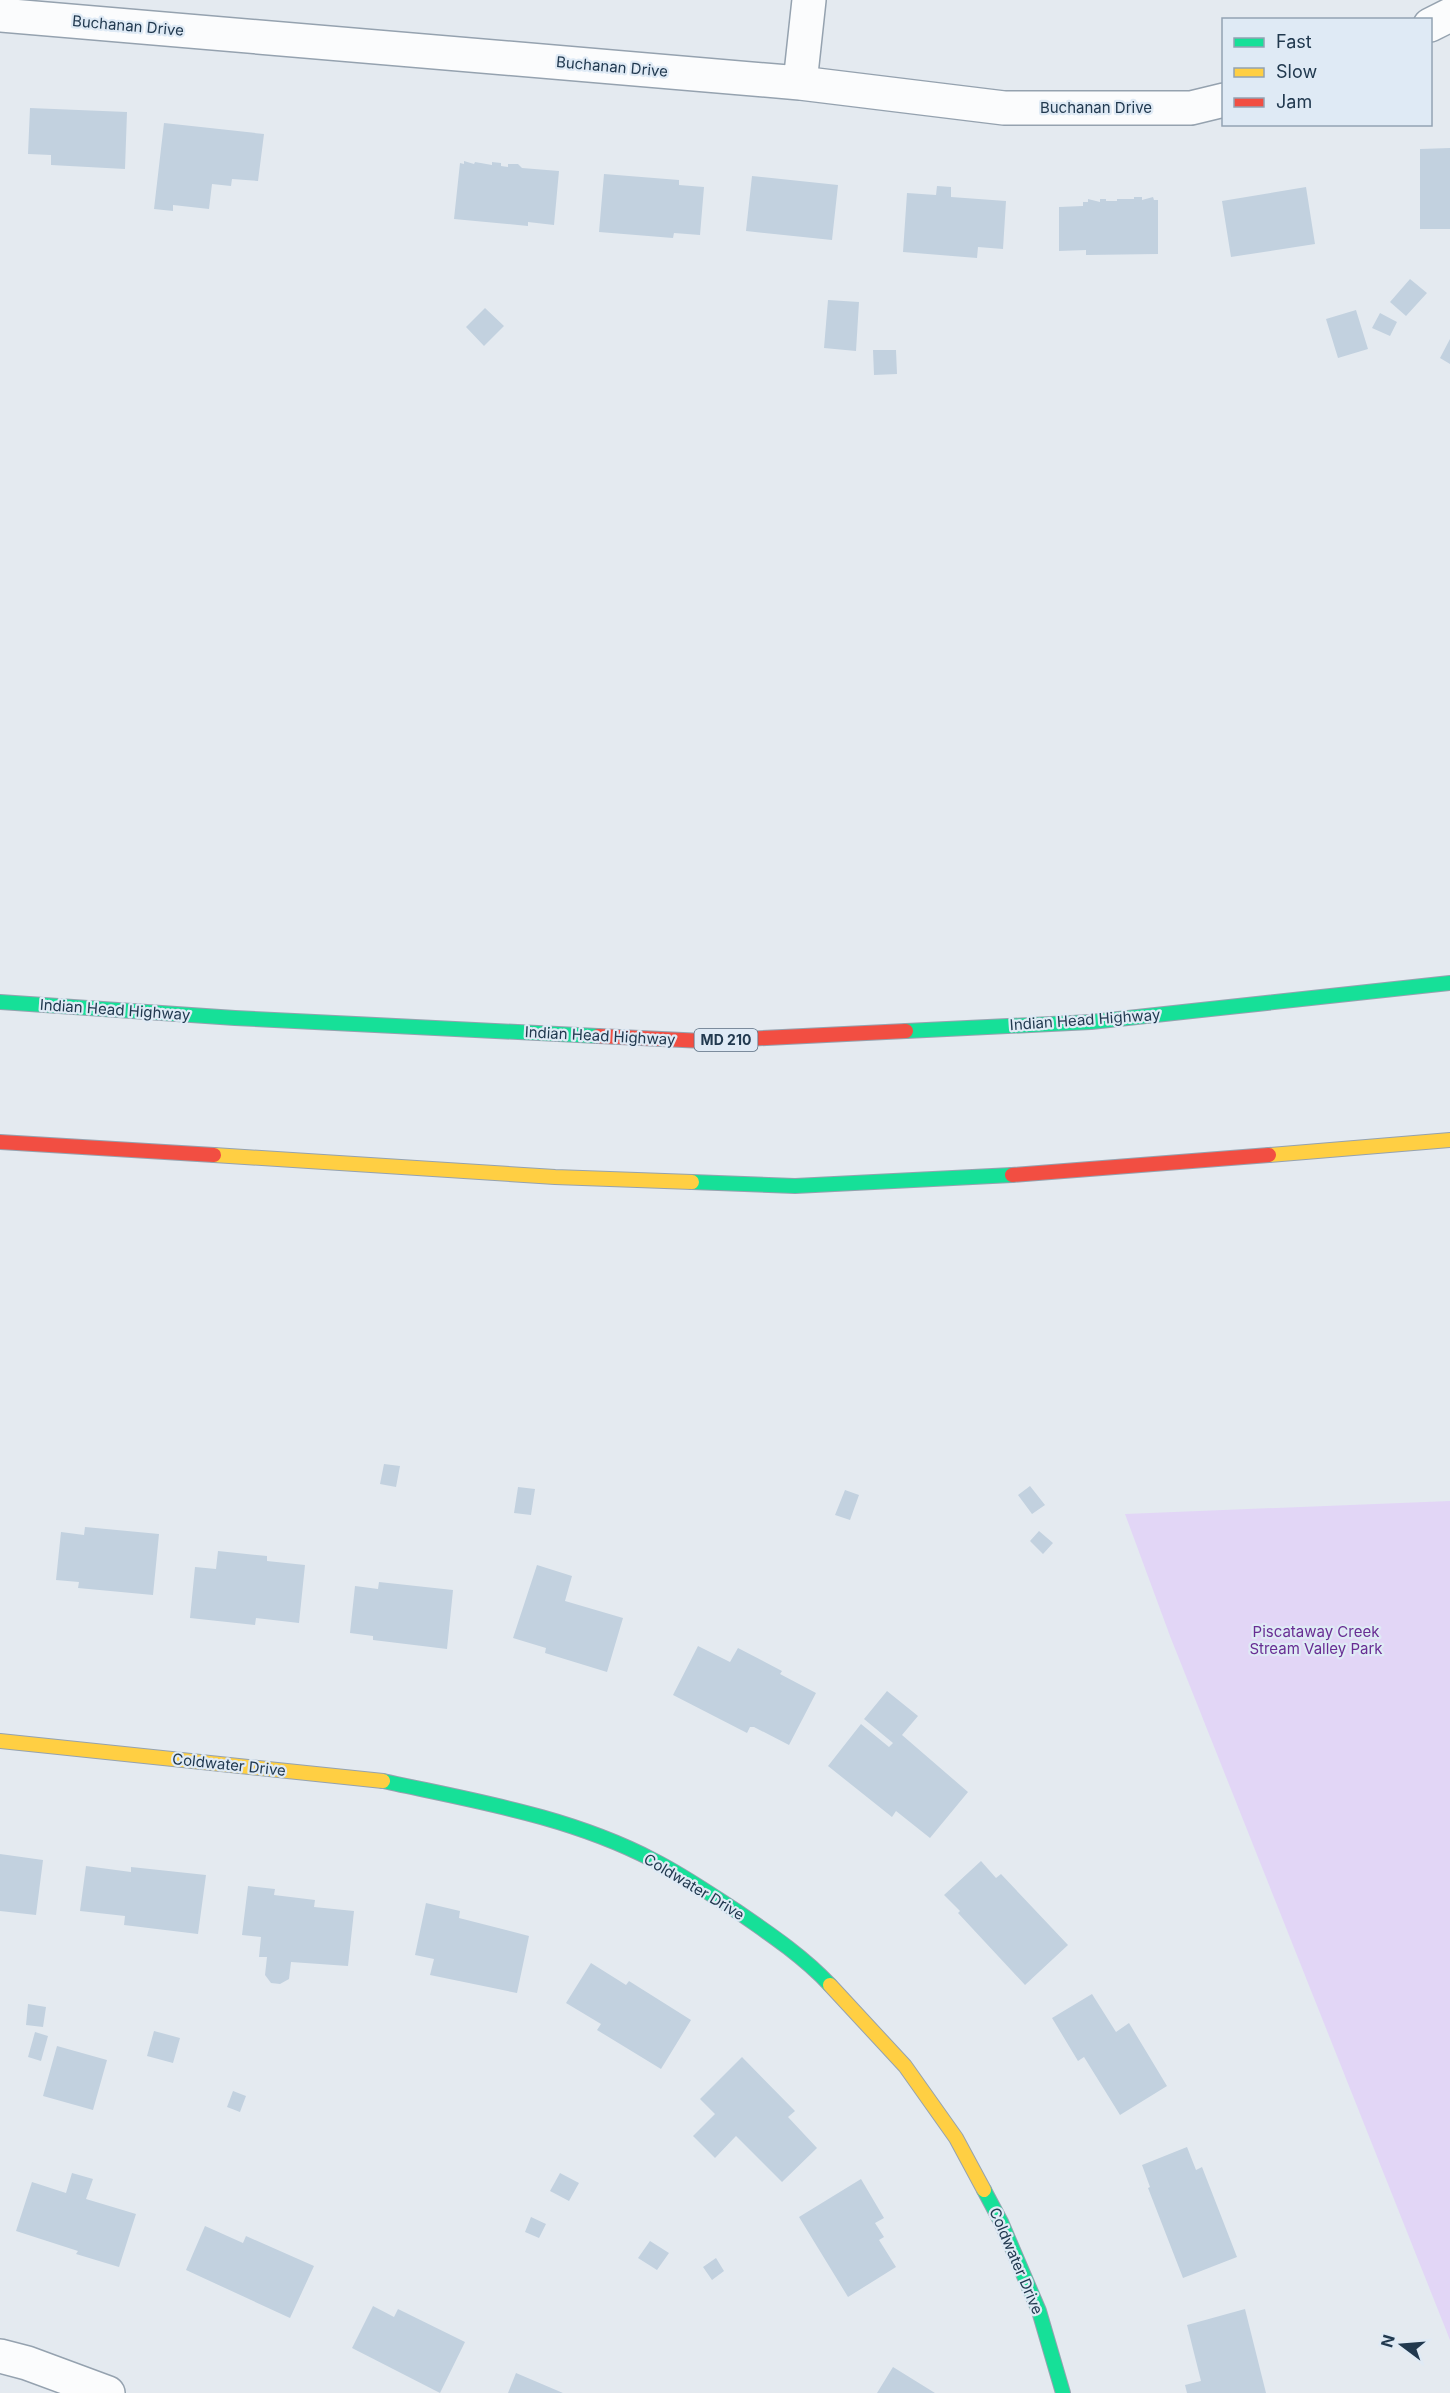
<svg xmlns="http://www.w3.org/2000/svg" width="1450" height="2393" font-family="Inter,sans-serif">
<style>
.green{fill:#e2d6f6}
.building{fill:#c2d1df}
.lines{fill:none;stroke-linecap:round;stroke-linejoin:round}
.street-casing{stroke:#95a2af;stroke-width:36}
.fast-casing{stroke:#95a2af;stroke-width:16}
.slow-casing{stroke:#95a2af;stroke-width:16}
.jam-casing{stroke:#95a2af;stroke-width:16}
.street{stroke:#fbfcfd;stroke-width:33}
.fast{stroke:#16e098;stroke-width:14}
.slow{stroke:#ffcf43;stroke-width:14}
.jam{stroke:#f24e42;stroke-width:14}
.labels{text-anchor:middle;stroke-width:4.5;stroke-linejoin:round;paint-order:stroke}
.shield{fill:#dfeaf5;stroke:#5a6e81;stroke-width:1.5}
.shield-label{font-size:14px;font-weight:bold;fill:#21394f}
.street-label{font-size:15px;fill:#21394f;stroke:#dfeaf5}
.park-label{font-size:15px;fill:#682d93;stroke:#dfeaf5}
</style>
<rect width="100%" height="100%" fill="#e4eaf0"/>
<path class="green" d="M1450,1501V2340L1170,1636L1125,1514Z"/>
<path class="building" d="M30,108L127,112L125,169L51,165V155L28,154Z
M164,123L264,134L258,181L232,179L231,186L212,184L209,209L173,205V211L154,209Z
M1450,148V229H1420V149Z
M464,161L474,164L475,162L492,165V162L501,163V166L508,167V164H518L522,168L559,171L554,225L528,222V226L454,219L460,163L464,164Z
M604,174L679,180V185L704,187L700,235L674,233L673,238L599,232Z
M752,176L838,185L832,240L746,231Z
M937,186L951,187V197L1006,201L1003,249L978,247L977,258L903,252L907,193L936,195Z
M1306,187L1315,244L1231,257L1222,201Z
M1134,197H1142V200L1153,197L1154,200H1158V254L1086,255V250L1059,251V207L1083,206V202H1088V199L1100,202V199H1106V201H1117V199H1134Z
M1410,279L1427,293L1406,316L1390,302Z
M828,300L859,302L856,351L824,348Z
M485,308L504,326L484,346L466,327Z
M1356,310L1368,349L1338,358L1326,319Z
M1380,313L1397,322L1390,336L1372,328Z
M1450,339V364L1440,358Z
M873,350H896L897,374L874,375Z
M384,1464L400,1466L396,1487L380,1484Z
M1030,1486L1045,1505L1032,1514L1018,1495Z
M518,1487L535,1489L531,1515L514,1513Z
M845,1490L859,1495L850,1520L835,1515Z
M85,1527L159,1534L153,1595L78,1588L79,1582L56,1580L61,1532L84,1535Z
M1039,1531L1053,1543L1043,1554L1030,1541Z
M218,1551L267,1556V1561L305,1565L299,1623L256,1618L255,1625L190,1618L195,1567L216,1569Z
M537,1565L572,1576L565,1601L623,1618L607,1672L545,1653L546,1648L513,1638Z
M379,1582L453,1590L447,1649L373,1640V1636L350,1633L355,1586L378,1589Z
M698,1646L730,1662L738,1648L782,1671L780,1674L816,1693L789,1745L754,1727H750L747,1733L673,1695Z
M887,1691L918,1716L902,1735L968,1792L930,1838L896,1811L892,1817L828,1766L861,1724L889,1747L893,1743L864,1719Z
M0,1854L43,1860L36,1915L0,1911Z
M981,1861L996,1878L1001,1874L1068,1945L1025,1985L958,1913L960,1911L944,1895Z
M86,1866L131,1872V1867L206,1875L198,1934L124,1925L125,1916L80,1911Z
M248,1886L275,1889L274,1895L315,1900L314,1907L354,1911L348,1966L291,1962L289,1979L280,1984L271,1983L265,1975L267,1957H259L261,1937L242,1935Z
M426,1903L460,1911L459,1918L529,1936L517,1993L430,1975L434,1959L415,1955Z
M591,1963L626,1985L629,1981L691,2020L661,2069L597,2030L601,2024L566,2003Z
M1092,1994L1116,2032L1129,2023L1167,2086L1120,2115L1084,2057L1078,2061L1052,2018Z
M28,2004L46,2007L43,2027L26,2025Z
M154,2031L180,2038L173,2063L147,2056Z
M35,2032L48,2036L41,2061L28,2057Z
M57,2046L107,2060L93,2110L43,2096Z
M742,2057L795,2111L788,2117L817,2148L782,2182L736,2136L715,2158L693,2136L715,2114L700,2099Z
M233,2091L246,2096L240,2112L227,2107Z
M1187,2147L1196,2170L1202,2167L1237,2257L1183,2278L1148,2188L1150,2187L1142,2165Z
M72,2173L93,2179L86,2199L136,2214L119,2267L76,2254L78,2251L16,2231L32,2182L66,2193Z
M560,2173L579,2183L569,2201L550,2191Z
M861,2179L884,2218L875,2223L884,2237L879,2240L896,2267L848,2297L799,2217Z
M531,2217L546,2224L539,2238L525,2232Z
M205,2226L243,2243L246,2236L314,2266L290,2318L186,2270Z
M650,2241L669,2253L657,2270L638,2258Z
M716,2258L724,2271L712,2280L703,2267Z
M373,2306L394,2317L398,2309L465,2342L440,2393L352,2348Z
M1245,2309L1266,2393H1187L1185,2385L1201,2381L1187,2325Z
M893,2367L935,2393H877Z
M516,2373L563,2393H508Z"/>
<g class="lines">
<defs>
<path id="street" d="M0,15L800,83L1004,108H1191L1224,100
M1430,25L1450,15
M800,83L809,0
M0,2356L27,2363L108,2393"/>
<path id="fast" d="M0,1002L235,1018L598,1036
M906,1031L1091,1022L1450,983
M692,1182L795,1186L1012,1175
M383,1781C474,1801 569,1816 653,1860C683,1875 710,1894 738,1912C770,1934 804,1957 830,1985
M984,2190L1001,2222L1039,2311L1063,2393"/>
<path id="slow" d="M214,1155L555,1177L692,1182
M1269,1155L1450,1140
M0,1741L383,1781
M830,1985L905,2066L956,2138L984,2190"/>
<path id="jam" d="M598,1036L704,1041L906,1031
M0,1142L214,1155
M1012,1175L1269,1155"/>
</defs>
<use href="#street" class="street-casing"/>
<use href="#fast" class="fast-casing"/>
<use href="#slow" class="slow-casing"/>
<use href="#jam" class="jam-casing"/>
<use href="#street" class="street"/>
<use href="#fast" class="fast"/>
<use href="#slow" class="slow"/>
<use href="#jam" class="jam"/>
</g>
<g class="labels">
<rect class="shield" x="694.5" y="1029" width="63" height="22" rx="4.5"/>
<g class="shield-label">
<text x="726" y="1045">MD 210</text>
</g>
<g class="street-label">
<text transform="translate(128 26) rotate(5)" y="5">Buchanan Drive</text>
<text transform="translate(612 67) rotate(5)" y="5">Buchanan Drive</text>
<text x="1096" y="113">Buchanan Drive</text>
<text transform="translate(115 1010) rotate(4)" y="5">Indian Head Highway</text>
<text transform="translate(1085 1020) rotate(-4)" y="5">Indian Head Highway</text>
<text transform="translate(600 1036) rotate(3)" y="5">Indian Head Highway</text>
<text transform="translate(229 1765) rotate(6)" y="5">Coldwater Drive</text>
<text transform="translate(694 1887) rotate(31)" y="5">Coldwater Drive</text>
<text transform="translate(1016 2261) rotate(67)" y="5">Coldwater Drive</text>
</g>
<g class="park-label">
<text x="1316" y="1637">Piscataway Creek<tspan x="1316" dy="17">Stream Valley Park</tspan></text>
</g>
</g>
<rect x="1222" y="18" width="210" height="108" fill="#dfeaf5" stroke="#93a3b3" stroke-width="1.5"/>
<rect x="1234" y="38" width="30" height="9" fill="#16e098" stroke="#93a3b3" stroke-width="1.5"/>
<text x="1276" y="48" font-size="18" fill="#21394f">Fast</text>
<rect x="1234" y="68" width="30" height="9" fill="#ffcf43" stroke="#93a3b3" stroke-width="1.5"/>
<text x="1276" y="78" font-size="18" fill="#21394f">Slow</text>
<rect x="1234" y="98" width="30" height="9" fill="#f24e42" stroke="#93a3b3" stroke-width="1.5"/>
<text x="1276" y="108" font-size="18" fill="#21394f">Jam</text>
<g transform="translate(1402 2345) rotate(286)" stroke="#dfeaf5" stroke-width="4.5" paint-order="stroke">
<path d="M0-4.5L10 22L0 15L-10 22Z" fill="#21394f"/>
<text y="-9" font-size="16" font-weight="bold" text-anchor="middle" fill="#21394f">N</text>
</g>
</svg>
